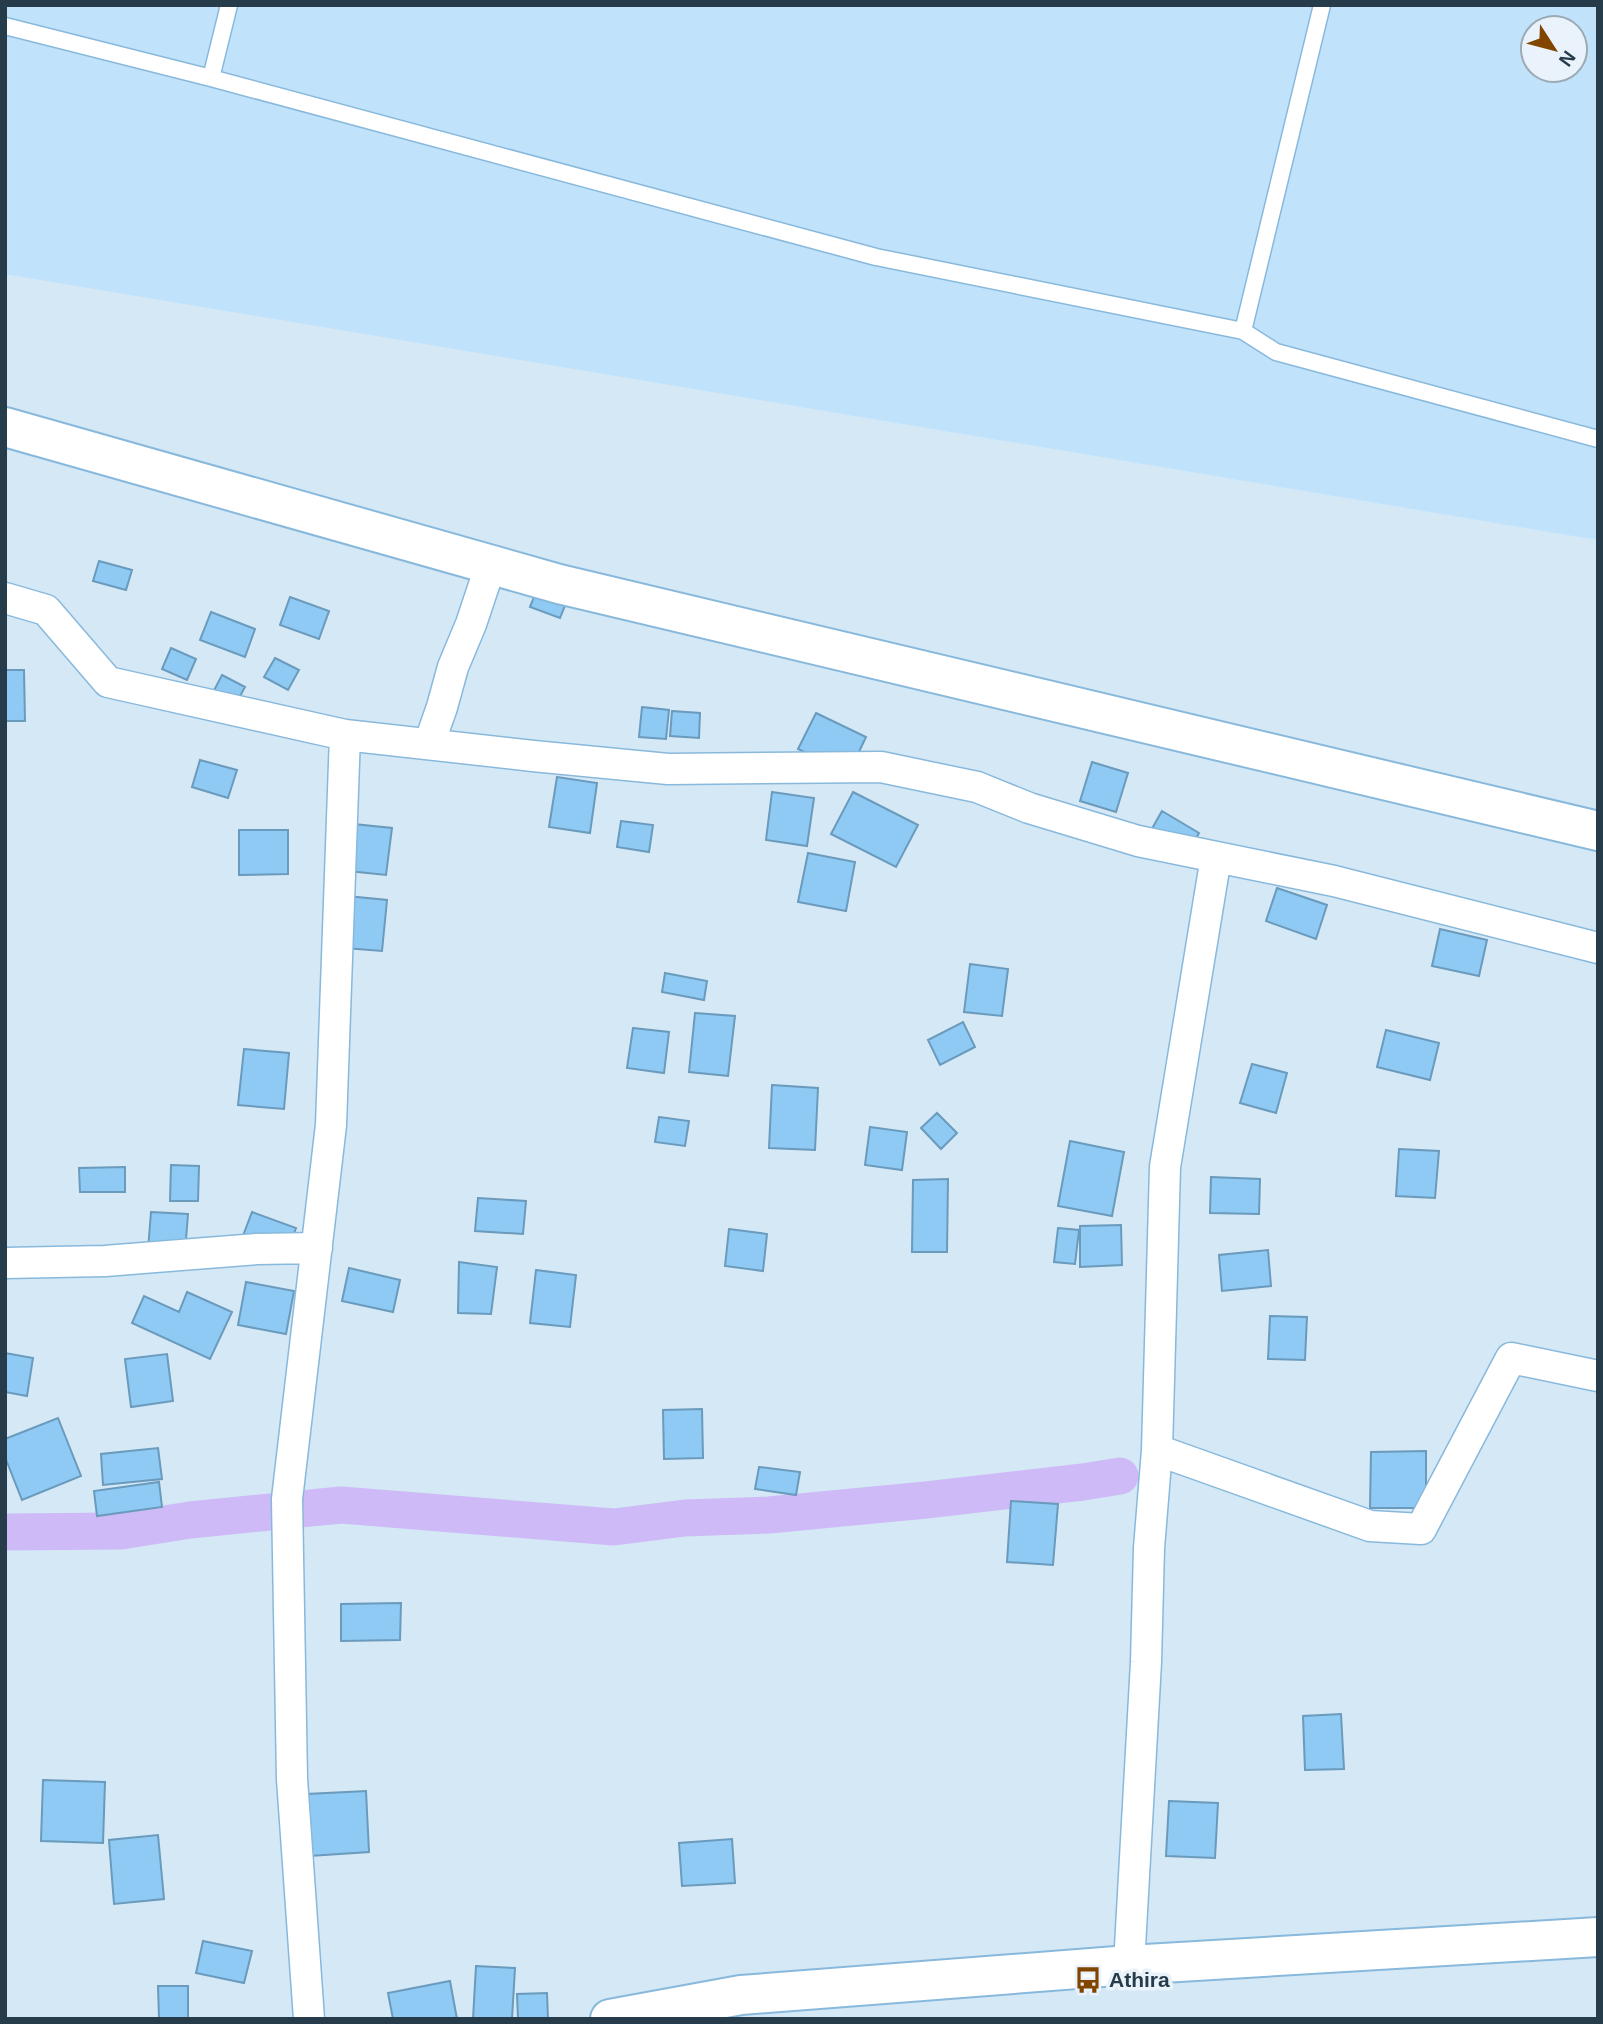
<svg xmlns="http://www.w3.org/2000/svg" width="1603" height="2024" font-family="Helvetica,sans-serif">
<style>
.built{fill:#c0e2fb;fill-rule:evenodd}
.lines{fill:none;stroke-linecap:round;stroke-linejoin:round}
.canal{stroke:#cebaf6;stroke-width:37}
.building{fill:#8fcaf4;stroke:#6a9abc;stroke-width:2}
.lane-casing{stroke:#88b9dc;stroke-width:19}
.street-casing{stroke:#88b9dc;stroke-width:33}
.secondary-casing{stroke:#88b9dc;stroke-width:42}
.lane{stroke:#fff;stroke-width:16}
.street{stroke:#fff;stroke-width:30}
.secondary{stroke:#fff;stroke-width:38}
.labels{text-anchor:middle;stroke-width:7;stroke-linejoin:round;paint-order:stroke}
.poi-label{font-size:21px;font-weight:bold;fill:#273c4a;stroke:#eaf3fb;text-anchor:start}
</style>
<rect width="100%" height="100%" fill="#d4e8f6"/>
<path class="built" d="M5,5H1598V540L5,274ZM1533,28H1575V70H1533Z"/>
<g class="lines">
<path class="canal" d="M5,1532L121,1531L190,1520L341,1505L614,1527L685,1518L769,1515L926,1500L1083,1482L1120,1476"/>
</g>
<path class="building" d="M99,561L132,570L126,590L93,581Z
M536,592L566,603L560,618L530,607Z
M290,597L329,611L319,639L280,625Z
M211,612L255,629L245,657L200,640Z
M171,648L196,659L187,680L162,669Z
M275,658L299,670L288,690L264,677Z
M5,670H24L25,721H5Z
M222,675L245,687L232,711L209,700Z
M642,707L669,710L666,739L639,737Z
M672,711L700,713L699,738L670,736Z
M816,713L866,737L849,773L798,749Z
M200,760L237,770L228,798L192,787Z
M1092,762L1128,773L1116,812L1080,801Z
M557,777L597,783L590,833L549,827Z
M772,792L814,798L807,846L766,840Z
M853,792L918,825L896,867L831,834Z
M1162,811L1199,833L1186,856L1149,834Z
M621,821L653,825L649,852L617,847Z
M344,823L392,828L386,875L339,870Z
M239,830H288V874L239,875Z
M808,853L855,862L846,911L798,902Z
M1277,888L1327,905L1316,939L1266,921Z
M337,895L387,900L382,951L332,947Z
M1440,929L1487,940L1479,976L1432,966Z
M970,964L1008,969L1002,1016L964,1012Z
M665,973L707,981L704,1000L662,992Z
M695,1013L735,1016L728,1076L689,1072Z
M963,1022L975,1047L940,1065L928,1040Z
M633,1028L669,1032L664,1073L627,1068Z
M1386,1030L1439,1043L1430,1080L1377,1067Z
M244,1049L289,1053L284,1109L238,1105Z
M1252,1064L1287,1073L1276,1113L1240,1103Z
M772,1085L818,1088L815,1150L769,1148Z
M937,1113L957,1133L941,1149L921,1128Z
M659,1117L689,1121L685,1146L655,1142Z
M870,1127L907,1132L902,1170L865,1165Z
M1070,1141L1124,1152L1112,1216L1058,1206Z
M1399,1149L1439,1151L1435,1198L1396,1196Z
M171,1165L199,1166L198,1201H170Z
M125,1167V1192H80L79,1168Z
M1211,1177L1260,1179L1259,1214L1210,1213Z
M948,1179L947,1252H912L913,1180Z
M478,1198L526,1201L523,1234L475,1231Z
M151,1212L188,1214L185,1252L148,1250Z
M252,1212L296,1228L285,1257L241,1241Z
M1121,1225L1122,1265L1080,1267V1226Z
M1058,1228L1079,1230L1075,1264L1054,1262Z
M729,1229L767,1234L763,1271L725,1266Z
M1268,1250L1271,1286L1222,1291L1219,1255Z
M459,1262L497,1267L491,1314L458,1313Z
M349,1268L400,1280L393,1312L342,1301Z
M536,1270L576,1275L570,1327L530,1323Z
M246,1282L294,1291L286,1334L238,1325Z
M187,1292L232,1312L210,1359L132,1323L144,1296L179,1312Z
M1270,1316L1307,1317L1305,1360L1268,1359Z
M5,1353L33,1358L27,1396L5,1392Z
M167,1354L173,1401L131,1407L125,1359Z
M702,1409L703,1458L664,1459L663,1410Z
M58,1418L81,1476L22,1500L5,1457V1439Z
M158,1448L162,1479L103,1485L101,1454Z
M1426,1451V1508H1370L1371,1452Z
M759,1467L800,1472L796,1495L755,1489Z
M159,1482L162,1507L97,1516L94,1491Z
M1011,1501L1058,1504L1053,1565L1007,1562Z
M401,1603L400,1640L341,1641V1604Z
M1341,1714L1344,1769L1305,1770L1303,1716Z
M43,1780L105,1782L103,1843L41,1841Z
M366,1791L369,1852L310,1856L307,1794Z
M1169,1801L1218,1803L1215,1858L1166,1856Z
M158,1835L164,1899L114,1904L109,1840Z
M732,1839L735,1883L682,1886L679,1843Z
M203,1941L252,1951L244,1983L196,1973Z
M476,1966L515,1968L512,2019H473Z
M450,1981L457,2019H393L388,1993Z
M158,1986H188V2019H159Z
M547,1993L548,2019H518L517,1994Z"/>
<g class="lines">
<defs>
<path id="lane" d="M5,26L211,78L876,257L1243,331L1276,352L1598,439
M211,78L229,5
M1243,331L1322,5"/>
<path id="street" d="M5,598L46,610L108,682L345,735L533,756L668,769L881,767L977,787L1029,808L1138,841L1334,881L1598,948
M429,744L442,707L453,667L471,624L491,564
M5,1263L105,1261L257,1249L317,1248
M1157,1450L1370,1526L1421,1529L1511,1358L1598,1376
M1129,1965L1146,1662L1149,1548L1157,1450L1165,1167L1216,857
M309,2019L292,1779L287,1499L331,1125L345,735"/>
<path id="secondary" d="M5,427L559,584L1598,831
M610,2019L741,1995L1129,1965L1598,1937"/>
</defs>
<use href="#lane" class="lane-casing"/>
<use href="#street" class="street-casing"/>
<use href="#secondary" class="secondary-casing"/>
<use href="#lane" class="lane"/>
<use href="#street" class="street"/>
<use href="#secondary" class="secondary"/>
</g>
<defs>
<symbol id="bus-bare" viewBox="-9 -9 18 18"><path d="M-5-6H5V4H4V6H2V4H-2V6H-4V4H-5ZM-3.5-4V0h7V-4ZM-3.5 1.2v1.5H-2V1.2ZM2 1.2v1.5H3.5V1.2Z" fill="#814500" stroke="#eaf3fb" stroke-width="2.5" paint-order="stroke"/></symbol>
</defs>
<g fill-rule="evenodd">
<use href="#bus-bare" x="1069" y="1961" width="38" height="38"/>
</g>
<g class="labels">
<g class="poi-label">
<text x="1109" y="1987">Athira</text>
</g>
</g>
<rect width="1603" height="2024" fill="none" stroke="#273c4a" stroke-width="14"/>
<g transform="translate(1554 49) rotate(126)"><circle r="33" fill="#eaf3fb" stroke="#9caab4" stroke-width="2"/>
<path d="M0-5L12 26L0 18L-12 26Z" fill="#814500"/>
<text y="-10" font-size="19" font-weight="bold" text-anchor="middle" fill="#273c4a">N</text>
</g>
</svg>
